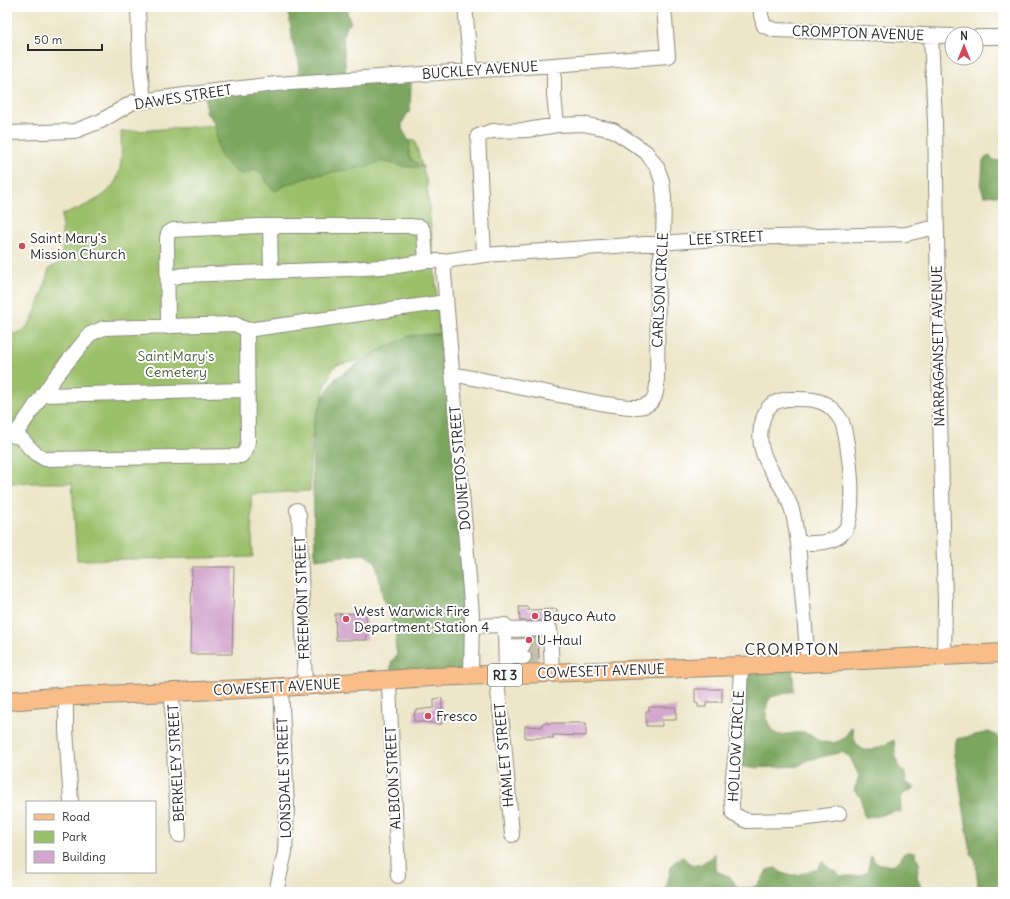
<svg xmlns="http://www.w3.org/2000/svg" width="1010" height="899" font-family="Delius,sans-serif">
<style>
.green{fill:#9bc06b;stroke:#63764b}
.forest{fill:#7ca65f;stroke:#546845}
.building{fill:#d3a6cd}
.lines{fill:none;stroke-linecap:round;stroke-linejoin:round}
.minor-tunnel{stroke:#c6c1a9;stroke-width:14;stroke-dasharray:14 7;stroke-linecap:butt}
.minor-casing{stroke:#8c887a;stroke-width:16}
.major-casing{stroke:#8c887a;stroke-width:20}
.minor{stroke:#fff;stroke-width:14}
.major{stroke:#f8bd89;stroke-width:18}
.poi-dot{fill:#d1495b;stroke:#fff;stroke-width:1.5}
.labels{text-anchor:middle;stroke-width:4;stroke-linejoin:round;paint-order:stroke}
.shield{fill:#fff;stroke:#6b6b6b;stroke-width:1}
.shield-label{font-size:13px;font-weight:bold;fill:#2b2b2b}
.street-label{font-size:14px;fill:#2b2b2b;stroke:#fff}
.poi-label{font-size:14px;fill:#2b2b2b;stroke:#fff;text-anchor:start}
.park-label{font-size:14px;fill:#525f41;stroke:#fff}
.quarter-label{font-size:16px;letter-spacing:1px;fill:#2b2b2b;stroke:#fff}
</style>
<rect width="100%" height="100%" fill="#fff"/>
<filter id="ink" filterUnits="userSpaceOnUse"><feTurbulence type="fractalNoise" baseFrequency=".025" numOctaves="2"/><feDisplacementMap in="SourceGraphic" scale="8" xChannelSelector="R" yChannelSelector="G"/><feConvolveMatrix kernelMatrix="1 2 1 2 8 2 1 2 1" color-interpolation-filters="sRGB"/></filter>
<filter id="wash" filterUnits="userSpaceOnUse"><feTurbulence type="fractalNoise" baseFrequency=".012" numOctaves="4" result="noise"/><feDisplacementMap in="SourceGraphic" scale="16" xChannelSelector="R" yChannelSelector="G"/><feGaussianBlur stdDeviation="0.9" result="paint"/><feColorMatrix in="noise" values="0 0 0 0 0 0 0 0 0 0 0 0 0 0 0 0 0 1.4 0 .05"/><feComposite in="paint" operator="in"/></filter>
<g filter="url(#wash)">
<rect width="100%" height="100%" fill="#ede6c9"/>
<path class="green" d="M248,123L415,141L427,183L441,344L336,365L331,372L323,393V411L310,441V491L251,494L253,557L77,560L72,483H8L7,335C11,334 18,334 22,331C36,322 44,285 49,269L59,263L62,256V214C74,211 83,207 94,201C124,185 122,163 121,132Z"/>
<path class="forest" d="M288,7H348L347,13L351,23L346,27L343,36L346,77L407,74L411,83L410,112L407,114L402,123V129L410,143L409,155L412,160L424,167H407L382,161L366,167L315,175L283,186L276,191C266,187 267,175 255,169L247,173L239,174L223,160L218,150L215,123L206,113L205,93L298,81L299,61L293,45Z
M989,156L994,160L1003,162V191L998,195L984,196L980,184L982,178L983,160Z
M448,333L470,677L391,682V662L397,655L395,643L397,635L383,598L376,562L364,554L315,559L312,447L314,420L325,394L336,378L376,352L409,336Z
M792,664L794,691L771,697L767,703L766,718L772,731L779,735L804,732L822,742L833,743L842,740L852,727C853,732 854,742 858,746C867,757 885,744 894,740L895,752L898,766L904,772L907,783L915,788C900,795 900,795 901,812L893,811L878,816L864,817L861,797L854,791L859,776L850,757L842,752L808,760L798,766L750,768L735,765L740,667Z
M989,732L997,736L1003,748V892H976L978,887L976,862L971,854L954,749L957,739Z
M908,852H915L920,865L918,867L917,877L922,890L926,892H665L672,864L682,857C685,858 687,861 689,863C699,869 709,859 715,853V869L718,872L730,877L738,888C757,888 758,888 767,870L776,868C788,881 803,873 818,869L822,861C828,869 834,869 841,876H860L867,872L871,856L876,863L892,866L900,860L903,854Z"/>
<g id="blocks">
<path class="building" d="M192,567H234L232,654H190Z
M519,607H528V610L557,609V621H520Z
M366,613L367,640H336L335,614Z
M525,638H538L539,658H532L530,651L531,646L530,642Z
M695,689H722V702H706V707H698V703H695Z
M442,698V724L414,721L415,710L434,708V699Z
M649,707H676V720H662V726H646V711H649Z
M542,723H586V736L553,735V738H525V726L542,727Z"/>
</g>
</g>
<g filter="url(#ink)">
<use href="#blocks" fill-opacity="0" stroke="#8c887a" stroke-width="1"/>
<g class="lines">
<path class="minor-tunnel" d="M523,646L539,645
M524,657L539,656"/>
<defs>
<path id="minor" d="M138,7L140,67L144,100
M465,7L471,70
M761,7V15L764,26L775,30L952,36
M931,36L935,121L940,414L945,601L944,655
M976,37H1003
M554,65V94L557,125
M7,133L75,131L101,121L133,102L215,91L276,84L554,65L668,56L664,7
M270,226L271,272
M426,261H445L484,255L731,238L906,234L936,227
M445,261L444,273L472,615L471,676
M168,279L182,275L348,269L397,266L426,261L424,232L421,227L410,226H259L173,230L168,233L167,238L168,327
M452,374L605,404C620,405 648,414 655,396C656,392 657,387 657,383L658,274L663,242L664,198L662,181L657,167L646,152L613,130L583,124L557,125L527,130L492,131L478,136L484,255
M42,395L247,390
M787,399C803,399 821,397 833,410C836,413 840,418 842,422C849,441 858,517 844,532C832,545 814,543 798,543C796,532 795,518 791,507C780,475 751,457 763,419C767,405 773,402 787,399Z
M7,435C26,436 22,442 34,452C37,454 41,457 45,459L241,456L246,450L248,441L247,330
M15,435L53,380L90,334L104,328L235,324L247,330L446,302
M297,510L299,515L305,686
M798,543L808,663
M472,626L505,625V630
M506,647L523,646
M506,657H524
M741,666C740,692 739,718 737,743C735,767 729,790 733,814L747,821L793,820L839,814
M496,675L504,741L512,835
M506,675L505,630L550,629L552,673
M389,680C391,745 396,811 398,876
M172,692L173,734L179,835
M66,697V730L71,802
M276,892L285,852L287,806L281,687"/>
<path id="major" d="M7,701L55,697L267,688L430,677L741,666L1003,653"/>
</defs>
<use href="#minor" class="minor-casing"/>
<use href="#major" class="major-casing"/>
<use href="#minor" class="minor"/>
<use href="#major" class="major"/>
</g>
</g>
<g class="poi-dot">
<circle cx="22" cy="246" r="4"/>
<circle cx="535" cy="616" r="4"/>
<circle cx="346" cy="619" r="4"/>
<circle cx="529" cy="640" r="4"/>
<circle cx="428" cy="716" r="4"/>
</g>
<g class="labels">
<rect class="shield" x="488" y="664" width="34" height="22" rx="3"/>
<g class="shield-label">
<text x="505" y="680">RI 3</text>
</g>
<g class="street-label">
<text transform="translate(858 33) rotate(2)" y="5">CROMPTON AVENUE</text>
<text transform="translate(480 70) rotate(-4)" y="5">BUCKLEY AVENUE</text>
<text transform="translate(183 97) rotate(-9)" y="5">DAWES STREET</text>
<text transform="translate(726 238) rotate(-3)" y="5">LEE STREET</text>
<text transform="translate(660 290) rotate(-87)" y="5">CARLSON CIRCLE</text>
<text transform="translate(938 346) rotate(-91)" y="5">NARRAGANSETT AVENUE</text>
<text transform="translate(460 468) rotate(-95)" y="5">DOUNETOS STREET</text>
<text transform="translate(302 598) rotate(-92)" y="5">FREEMONT STREET</text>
<text transform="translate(601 671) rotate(-2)" y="5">COWESETT AVENUE</text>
<text transform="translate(277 687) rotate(-3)" y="5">COWESETT AVENUE</text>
<text transform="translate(736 746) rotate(-87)" y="5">HOLLOW CIRCLE</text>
<text transform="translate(504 755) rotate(-95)" y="5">HAMLET STREET</text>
<text transform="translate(176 763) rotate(-93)" y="5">BERKELEY STREET</text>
<text transform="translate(284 778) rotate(-92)" y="5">LONSDALE STREET</text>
<text transform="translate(393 778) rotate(-93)" y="5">ALBION STREET</text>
</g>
<g class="poi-label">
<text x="30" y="243">Saint Mary's<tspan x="30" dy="16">Mission Church</tspan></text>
<text x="354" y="616">West Warwick Fire<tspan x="354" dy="16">Department Station 4</tspan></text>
<text x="543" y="621">Bayco Auto</text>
<text x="537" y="645">U-Haul</text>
<text x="436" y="721">Fresco</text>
</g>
<g class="park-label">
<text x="176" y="361">Saint Mary's<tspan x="176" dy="16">Cemetery</tspan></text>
</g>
<g class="quarter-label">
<text x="792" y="655">CROMPTON</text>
</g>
</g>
<rect width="1010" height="899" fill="none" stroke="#fff" stroke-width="24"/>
<rect x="26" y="801" width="130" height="72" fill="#ffffff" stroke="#aaaaaa"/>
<rect x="34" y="814" width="20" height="6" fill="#f8bd89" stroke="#aaaaaa"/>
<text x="62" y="821" font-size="12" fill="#2b2b2b">Road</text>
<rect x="34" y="831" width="20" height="12" fill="#9bc06b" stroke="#aaaaaa"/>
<text x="62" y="841" font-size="12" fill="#2b2b2b">Park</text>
<rect x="34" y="851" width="20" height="12" fill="#d3a6cd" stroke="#aaaaaa"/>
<text x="62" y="861" font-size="12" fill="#2b2b2b">Building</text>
<g transform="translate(964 46)"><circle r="19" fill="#ffffff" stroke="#aaaaaa"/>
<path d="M0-3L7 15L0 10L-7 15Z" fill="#d1495b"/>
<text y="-6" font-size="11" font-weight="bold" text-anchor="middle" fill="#2b2b2b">N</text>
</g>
<path d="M28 44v6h74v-6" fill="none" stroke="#2b2b2b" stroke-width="2"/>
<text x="34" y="44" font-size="12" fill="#2b2b2b" stroke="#ffffff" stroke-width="3" paint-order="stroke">50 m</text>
</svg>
